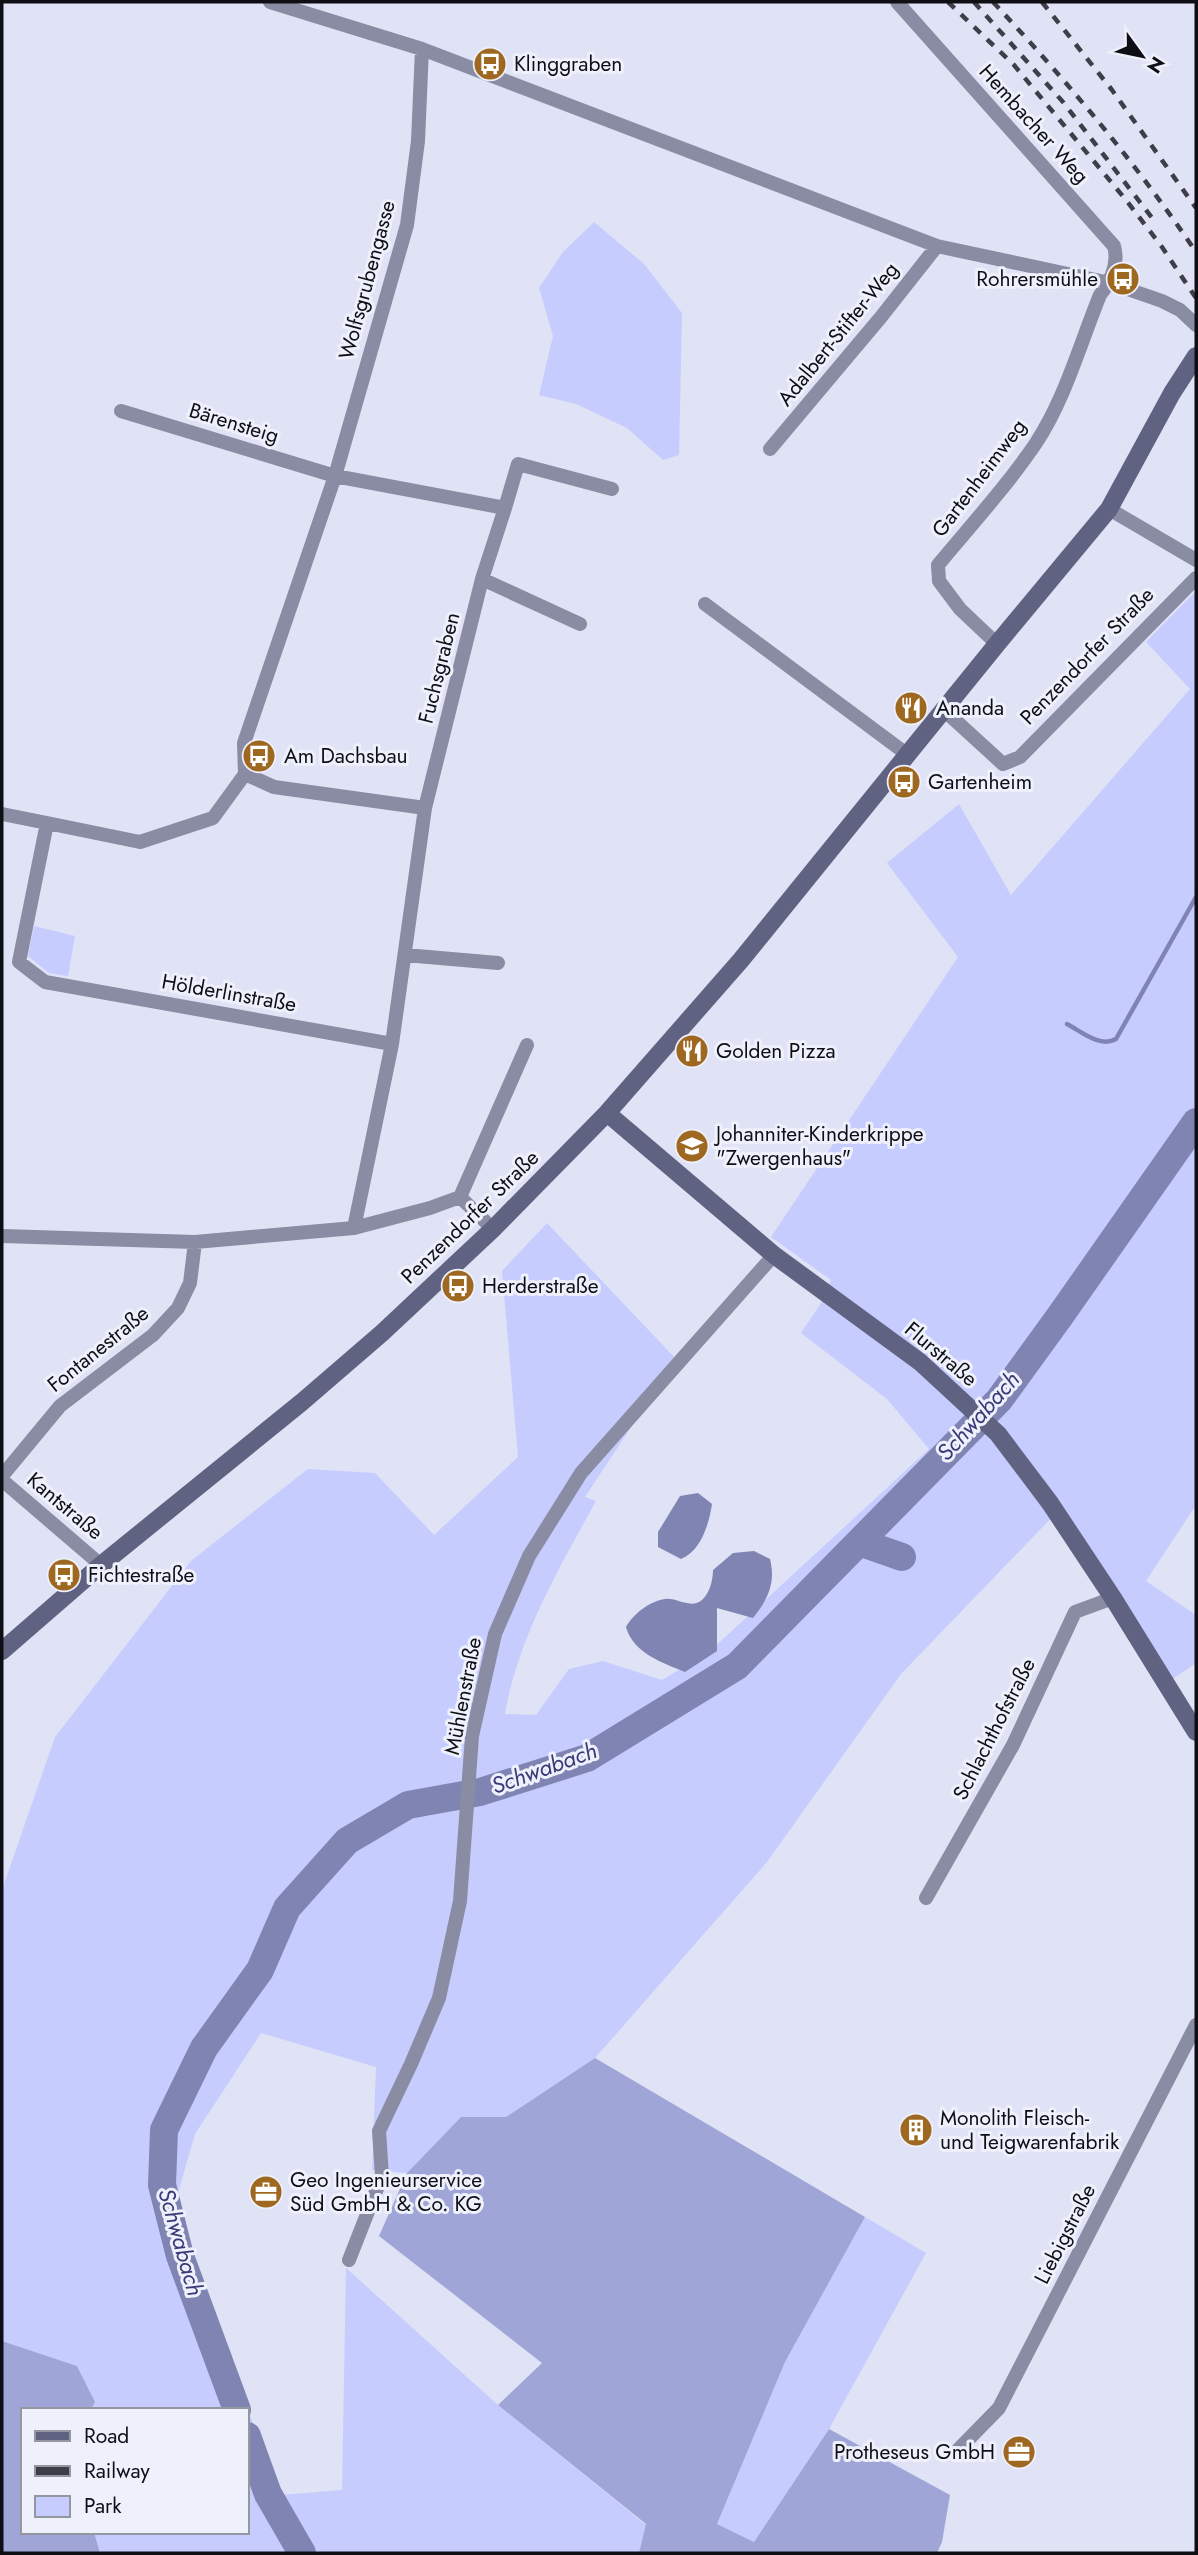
<svg xmlns="http://www.w3.org/2000/svg" width="1198" height="2555" font-family="Jost,sans-serif">
<style>
.green{fill:#c6cdfe}
.forest{fill:#9fa5d6}
.water{fill:#7f84b3}
.lines{fill:none;stroke-linecap:round;stroke-linejoin:round}
.stream{stroke:#7f84b3;stroke-width:4.5}
.river{stroke:#7f84b3;stroke-width:28}
.street{stroke:#898ca2;stroke-width:14}
.secondary{stroke:#5f6281;stroke-width:18}
.rail{stroke:#3e3e48;stroke-width:4.5;stroke-dasharray:9 9;stroke-linecap:butt}
.labels{text-anchor:middle;stroke-width:6;stroke-linejoin:round;paint-order:stroke}
.poi-label{font-size:21px;fill:#0e0e15;stroke:#eef0fc;text-anchor:start}
.street-label{font-size:21px;fill:#0e0e15;stroke:#eef0fc}
.water-label{font-size:23px;font-style:italic;fill:#393a77;stroke:#eef0fc}
</style>
<rect width="100%" height="100%" fill="#e0e2f5"/>
<path class="green" d="M594,222L644,264L682,313L679,455L663,460L627,428L576,404L539,395L553,336L539,288L563,252Z
M1196,591V1505L1146,1581L1196,1615V1663L1170,1681L1060,1509L901,1674L767,1862L595,2058L506,2117H461L407,2173L372,2170L376,2067L261,2033L195,2134L174,2207L279,2495L342,2490L346,2268L498,2405L646,2525L639,2553H100L94,2532H247V2410H91L95,2402L77,2366L2,2341V1890L55,1737L192,1560L308,1469L375,1473L434,1535L518,1457L502,1271L547,1223L676,1359L585,1497L596,1501C559,1568 518,1638 505,1714L536,1715L569,1669L603,1661L662,1680L709,1652L929,1449L887,1399L801,1333L821,1303L831,1280L771,1237L958,957L887,863L959,804L1011,895L1190,689L1146,642Z
M34,926L75,936L68,976L49,973L28,956Z
M865,2217L926,2253L829,2429L754,2542L717,2524L785,2362Z"/>
<path class="forest" d="M595,2058L865,2217L785,2362L717,2524L754,2542L829,2429L950,2495L942,2542L937,2553H639L646,2524L498,2405L542,2363L379,2236L407,2173L461,2117H506Z
M2,2341L77,2366L95,2402L91,2410H23V2532H94L100,2553H2Z"/>
<path class="water" d="M698,1493L712,1504C709,1524 701,1551 681,1559L658,1547V1532L680,1496Z
M754,1551L770,1559C776,1583 768,1599 753,1618L717,1608V1651L685,1672C663,1663 633,1653 626,1627C633,1614 650,1601 665,1599C673,1598 679,1602 687,1603C706,1608 713,1584 713,1570L733,1553Z"/>
<g class="lines">
<path class="stream" d="M1067,1024C1082,1032 1100,1048 1116,1039L1196,897"/>
<path class="river" d="M859,1542L902,1557
M237,2410L180,2256L162,2185L164,2130L204,2048L260,1970L287,1908L347,1841L408,1805L480,1792L587,1758L737,1666L999,1400L1060,1316L1196,1122
M247,2436L268,2494L302,2553"/>
<path class="street" d="M270,2L422,49L937,246L1110,283L1162,301L1180,310L1196,325
M897,2L1114,246C1119,264 1111,281 1100,295C1080,344 1065,399 1036,443C1007,486 971,525 938,565L939,581L960,609L997,644
M121,411L335,476L505,508L482,579L425,808L274,787L245,774
M770,449L881,317L937,246
M505,508L518,464L612,489
M1109,509L1196,560
M482,579L580,624
M705,604L908,755
M945,711L1003,764L1020,757L1196,578
M245,774L213,818L140,842L47,823L19,962L45,982L392,1044L354,1228
M245,774L244,743L335,476L407,225L418,141L422,49
M2,814L47,823
M405,955L498,963
M392,1044L425,808
M460,1197L527,1045
M2,1236L195,1242L354,1228L430,1208L460,1197L493,1229
M2,1476L60,1406L153,1335L178,1308L190,1283L195,1242
M2,1480L101,1565
M926,1898L1013,1745L1075,1612L1113,1598
M349,2260L382,2176L379,2131L411,2064L439,1998L460,1901L472,1736L495,1634L529,1556L581,1473L774,1255
M956,2452L999,2408L1196,2025"/>
<path class="secondary" d="M607,1113L774,1255L920,1362L998,1434L1050,1503L1113,1598L1196,1732
M2,1651L101,1565L302,1402L382,1333L493,1229L607,1113L741,960L997,644L1109,509L1172,393L1196,356"/>
<path class="rail" d="M948,2L1014,65L1126,200L1162,247L1196,298
M974,2L1063,102L1156,223
M993,2C1066,80 1136,163 1196,252
M1042,2L1112,90L1196,208"/>
</g>
<defs>
<symbol id="bus-disc" viewBox="-11 -11 22 22"><circle r="9.5" fill="#9e6821" stroke="#eef0fc"/><path d="M-5-6H5V4H4V6H2V4H-2V6H-4V4H-5ZM-3.5-4V0h7V-4ZM-3.5 1.2v1.5H-2V1.2ZM2 1.2v1.5H3.5V1.2Z" fill="#fff"/></symbol>
<symbol id="restaurant-disc" viewBox="-11 -11 22 22"><circle r="9.5" fill="#9e6821" stroke="#eef0fc"/><path d="M-5-6h1v4h1v-4h1v4h1v-4h1v5L-1.5 .5V6h-2V.5L-5-1ZM5-6V6H3V1.5H1.5Q1.5-4 5-6Z" fill="#fff"/></symbol>
<symbol id="school-disc" viewBox="-11 -11 22 22"><circle r="9.5" fill="#9e6821" stroke="#eef0fc"/><path d="M0-5L7-2L0 1L-7-2ZM-4 1L0 2.5L4 1V4Q0 6-4 4Z" fill="#fff"/></symbol>
<symbol id="building-disc" viewBox="-11 -11 22 22"><circle r="9.5" fill="#9e6821" stroke="#eef0fc"/><path d="M-4-6H4V6H1V3H-1V6H-4ZM-2.5-4.3h1.7v1.8h-1.7ZM.8-4.3h1.7v1.8H.8ZM-2.5-1h1.7V.8h-1.7ZM.8-1h1.7V.8H.8Z" fill="#fff"/></symbol>
<symbol id="office-disc" viewBox="-11 -11 22 22"><circle r="9.5" fill="#9e6821" stroke="#eef0fc"/><path d="M-6-3h4V-5.5h4V-3h4V5H-6ZM-1-4.5V-3h2v-1.5ZM-6 0V1H6V0Z" fill="#fff"/></symbol>
</defs>
<g fill-rule="evenodd">
<use href="#bus-disc" x="471" y="45" width="38" height="38"/>
<use href="#bus-disc" x="1104" y="260" width="38" height="38"/>
<use href="#restaurant-disc" x="892" y="689" width="38" height="38"/>
<use href="#bus-disc" x="240" y="737" width="38" height="38"/>
<use href="#bus-disc" x="885" y="763" width="38" height="38"/>
<use href="#restaurant-disc" x="673" y="1032" width="38" height="38"/>
<use href="#school-disc" x="673" y="1127" width="38" height="38"/>
<use href="#bus-disc" x="439" y="1267" width="38" height="38"/>
<use href="#bus-disc" x="45" y="1556" width="38" height="38"/>
<use href="#building-disc" x="897" y="2111" width="38" height="38"/>
<use href="#office-disc" x="247" y="2173" width="38" height="38"/>
<use href="#office-disc" x="1000" y="2433" width="38" height="38"/>
</g>
<g class="labels">
<g class="poi-label">
<text x="514" y="71">Klinggraben</text>
<text x="1098" y="286" text-anchor="end">Rohrersmühle</text>
<text x="936" y="715">Ananda</text>
<text x="284" y="763">Am Dachsbau</text>
<text x="928" y="789">Gartenheim</text>
<text x="716" y="1058">Golden Pizza</text>
<text x="716" y="1141">Johanniter-Kinderkrippe<tspan x="716" dy="24">"Zwergenhaus"</tspan></text>
<text x="482" y="1293">Herderstraße</text>
<text x="88" y="1582">Fichtestraße</text>
<text x="940" y="2125">Monolith Fleisch-<tspan x="940" dy="24">und Teigwarenfabrik</tspan></text>
<text x="290" y="2187">Geo Ingenieurservice<tspan x="290" dy="24">Süd GmbH &amp; Co. KG</tspan></text>
<text x="995" y="2459" text-anchor="end">Protheseus GmbH</text>
</g>
<g class="street-label">
<text transform="translate(1034 124) rotate(48)" y="7">Hembacher Weg</text>
<text transform="translate(367 280) rotate(-75)" y="7">Wolfsgrubengasse</text>
<text transform="translate(838 334) rotate(-51)" y="7">Adalbert-Stifter-Weg</text>
<text transform="translate(234 423) rotate(17)" y="7">Bärensteig</text>
<text transform="translate(979 478) rotate(-53)" y="7">Gartenheimweg</text>
<text transform="translate(1087 656) rotate(-46)" y="7">Penzendorfer Straße</text>
<text transform="translate(439 668) rotate(-76)" y="7">Fuchsgraben</text>
<text transform="translate(229 993) rotate(10)" y="7">Hölderlinstraße</text>
<text transform="translate(470 1217) rotate(-44)" y="7">Penzendorfer Straße</text>
<text transform="translate(98 1349) rotate(-39)" y="7">Fontanestraße</text>
<text transform="translate(941 1354) rotate(40)" y="7">Flurstraße</text>
<text transform="translate(65 1506) rotate(40)" y="7">Kantstraße</text>
<text transform="translate(463 1696) rotate(-79)" y="7">Mühlenstraße</text>
<text transform="translate(994 1729) rotate(-63)" y="7">Schlachthofstraße</text>
<text transform="translate(1065 2234) rotate(-63)" y="7">Liebigstraße</text>
</g>
<g class="water-label">
<text transform="translate(978 1416) rotate(-48)" y="8">Schwabach</text>
<text transform="translate(544 1768) rotate(-20)" y="8">Schwabach</text>
<text transform="translate(181 2242) rotate(74)" y="8">Schwabach</text>
</g>
</g>
<rect width="1198" height="2555" fill="none" stroke="#0e0e15" stroke-width="7"/>
<rect x="21" y="2408" width="228" height="126" fill="#eef0fc" stroke="#9496a0" stroke-width="2"/>
<rect x="35" y="2431" width="35" height="10" fill="#5f6281" stroke="#9496a0" stroke-width="2"/>
<text x="84" y="2443" font-size="21" fill="#0e0e15">Road</text>
<rect x="35" y="2466" width="35" height="10" fill="#3e3e48" stroke="#9496a0" stroke-width="2"/>
<text x="84" y="2478" font-size="21" fill="#0e0e15">Railway</text>
<rect x="35" y="2496" width="35" height="21" fill="#c6cdfe" stroke="#9496a0" stroke-width="2"/>
<text x="84" y="2513" font-size="21" fill="#0e0e15">Park</text>
<g transform="translate(1142 56) rotate(123)" stroke="#eef0fc" stroke-width="5" paint-order="stroke">
<path d="M0-5L12 26L0 18L-12 26Z" fill="#0e0e15"/>
<text y="-10" font-size="19" font-weight="bold" text-anchor="middle" fill="#0e0e15">N</text>
</g>
</svg>
